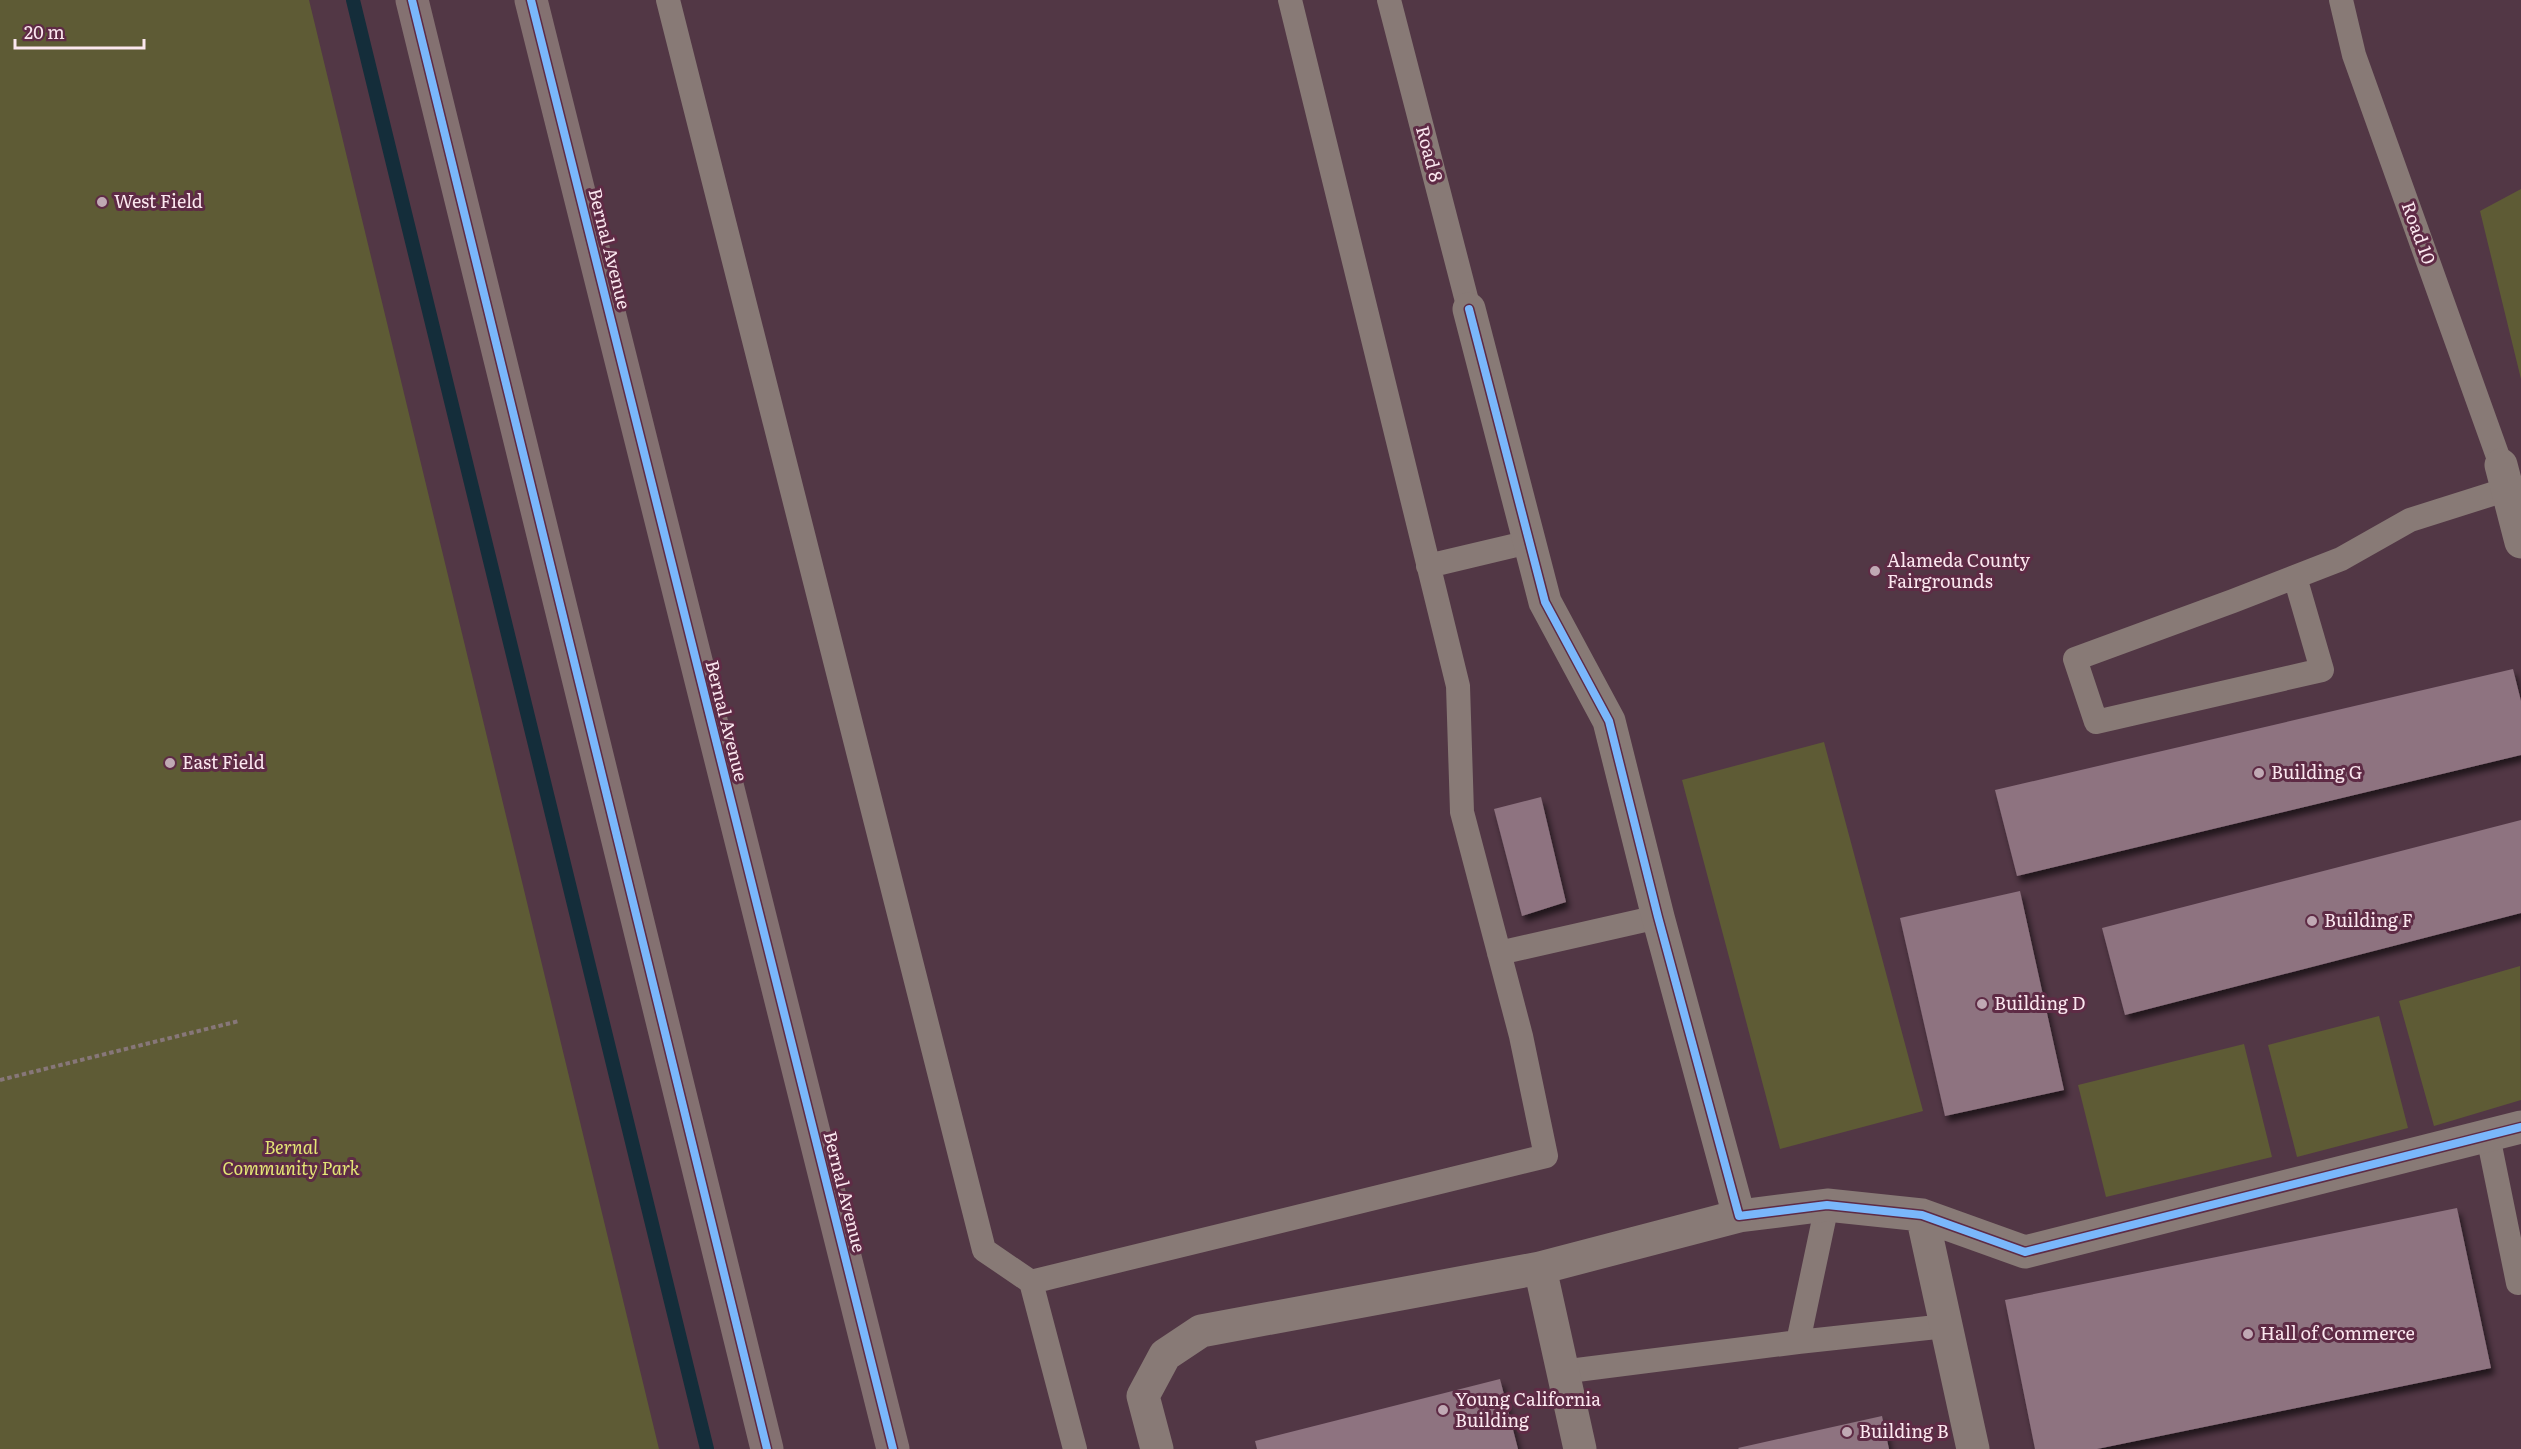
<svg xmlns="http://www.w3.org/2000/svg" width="2521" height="1449" font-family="Literata,serif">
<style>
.green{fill:#5e5b35}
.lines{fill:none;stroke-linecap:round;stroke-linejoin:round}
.stream{stroke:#142d3a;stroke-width:14}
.building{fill:#8e7380;filter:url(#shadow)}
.path{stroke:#877779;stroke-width:4;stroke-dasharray:4.5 3;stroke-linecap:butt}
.service{stroke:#887a76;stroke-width:24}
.minor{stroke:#887a76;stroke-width:33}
.secondary{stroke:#847171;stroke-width:33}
.cycleway-casing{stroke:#5e2b45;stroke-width:11}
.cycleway{stroke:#7ab7fb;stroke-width:8}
.poi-dot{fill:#c0a9b4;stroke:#5e2b45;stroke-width:2}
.labels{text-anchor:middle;stroke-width:6;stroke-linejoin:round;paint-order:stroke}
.street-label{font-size:18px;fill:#fbe7ef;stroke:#5e2b45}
.poi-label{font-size:18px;fill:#fbe7ef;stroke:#5e2b45;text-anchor:start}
.park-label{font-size:18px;font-style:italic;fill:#e3e675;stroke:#5e2b45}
</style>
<defs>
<filter id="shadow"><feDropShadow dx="3.5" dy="6" stdDeviation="3" flood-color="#0009"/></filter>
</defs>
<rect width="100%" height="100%" fill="#523745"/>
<path class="green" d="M0,0H309L659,1449H0Z
M2521,189V379L2480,211Z
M1824,742L1923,1111L1780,1149L1682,780Z
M2520,966L2521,1100L2434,1126L2399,1001Z
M2379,1016L2408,1128L2297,1157L2268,1045Z
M2244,1044L2272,1157L2106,1197L2078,1085Z"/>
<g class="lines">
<path class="stream" d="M353,0L707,1449"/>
</g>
<path class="building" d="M2513,669L2521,701V755L2017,876L1995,790Z
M1541,797L1566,902L1522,916L1494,809Z
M2521,820V913L2125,1015L2102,928Z
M2020,891L2064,1090L1945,1116L1900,918Z
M2457,1208L2491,1368L2097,1449H2035L2005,1300Z
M1500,1379L1518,1449H1257L1255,1441Z
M1882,1416L1889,1449H1739L1738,1448Z"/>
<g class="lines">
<path class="path" d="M0,1080L239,1021"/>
<path class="service" d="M668,0L984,1250L1031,1282L1075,1449
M1389,0L1469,309
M2341,0L2354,55L2501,465
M1428,566L1529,542
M2295,577L2322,670L2096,722L2075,659L2233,601L2341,559L2410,520L2508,489
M1499,953L1658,917
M2488,1136L2518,1283L2521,1282
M1031,1282L1546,1156L1521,1036L1462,812L1458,686L1290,0
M1798,1342L1946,1326
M1561,1372L1798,1342L1827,1205"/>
<path class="minor" d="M1469,309L1545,602L1609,721L1658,917L1739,1216L1827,1205L1922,1215L2025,1252L2521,1127
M2501,465L2521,542
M1922,1215L1973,1449
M1540,1268L1580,1449
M1157,1449L1143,1396L1165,1355L1201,1331L1540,1268L1739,1216"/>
<path class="secondary" d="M412,0L767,1449
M531,0L893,1449"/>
<defs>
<path id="cycleway" d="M412,0L767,1449
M531,0L893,1449
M1469,309L1545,602L1609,721L1658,917L1739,1216L1827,1205L1922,1215L2025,1252L2521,1127"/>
</defs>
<use href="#cycleway" class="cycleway-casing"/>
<use href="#cycleway" class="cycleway"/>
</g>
<g class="poi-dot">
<circle cx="102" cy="202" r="6"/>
<circle cx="1875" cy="571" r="6"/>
<circle cx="170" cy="763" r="6"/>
<circle cx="2259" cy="773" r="6"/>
<circle cx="2312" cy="921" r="6"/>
<circle cx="1982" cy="1004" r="6"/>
<circle cx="2248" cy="1334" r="6"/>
<circle cx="1443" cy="1410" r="6"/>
<circle cx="1847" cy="1432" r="6"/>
</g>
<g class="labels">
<g class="street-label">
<text transform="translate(1429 154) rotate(75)" y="6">Road 8</text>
<text transform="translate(2418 233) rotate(70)" y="6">Road 10</text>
<text transform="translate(609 249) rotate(76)" y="6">Bernal Avenue</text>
<text transform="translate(726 721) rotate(76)" y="6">Bernal Avenue</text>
<text transform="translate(844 1192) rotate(76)" y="6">Bernal Avenue</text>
</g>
<g class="poi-label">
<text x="114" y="208">West Field</text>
<text x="1887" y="567">Alameda County<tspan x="1887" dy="21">Fairgrounds</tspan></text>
<text x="182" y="769">East Field</text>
<text x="2271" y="779">Building G</text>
<text x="2324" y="927">Building F</text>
<text x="1994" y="1010">Building D</text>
<text x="2260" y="1340">Hall of Commerce</text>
<text x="1455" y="1406">Young California<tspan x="1455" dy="21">Building</tspan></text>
<text x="1859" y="1438">Building B</text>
</g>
<g class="park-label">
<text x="291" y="1154">Bernal<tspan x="291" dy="21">Community Park</tspan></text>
</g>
</g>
<path d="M15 39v9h129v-9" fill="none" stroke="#fbe7ef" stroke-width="3"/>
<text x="24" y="39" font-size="18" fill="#fbe7ef" stroke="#5e2b45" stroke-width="4.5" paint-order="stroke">20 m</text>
</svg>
